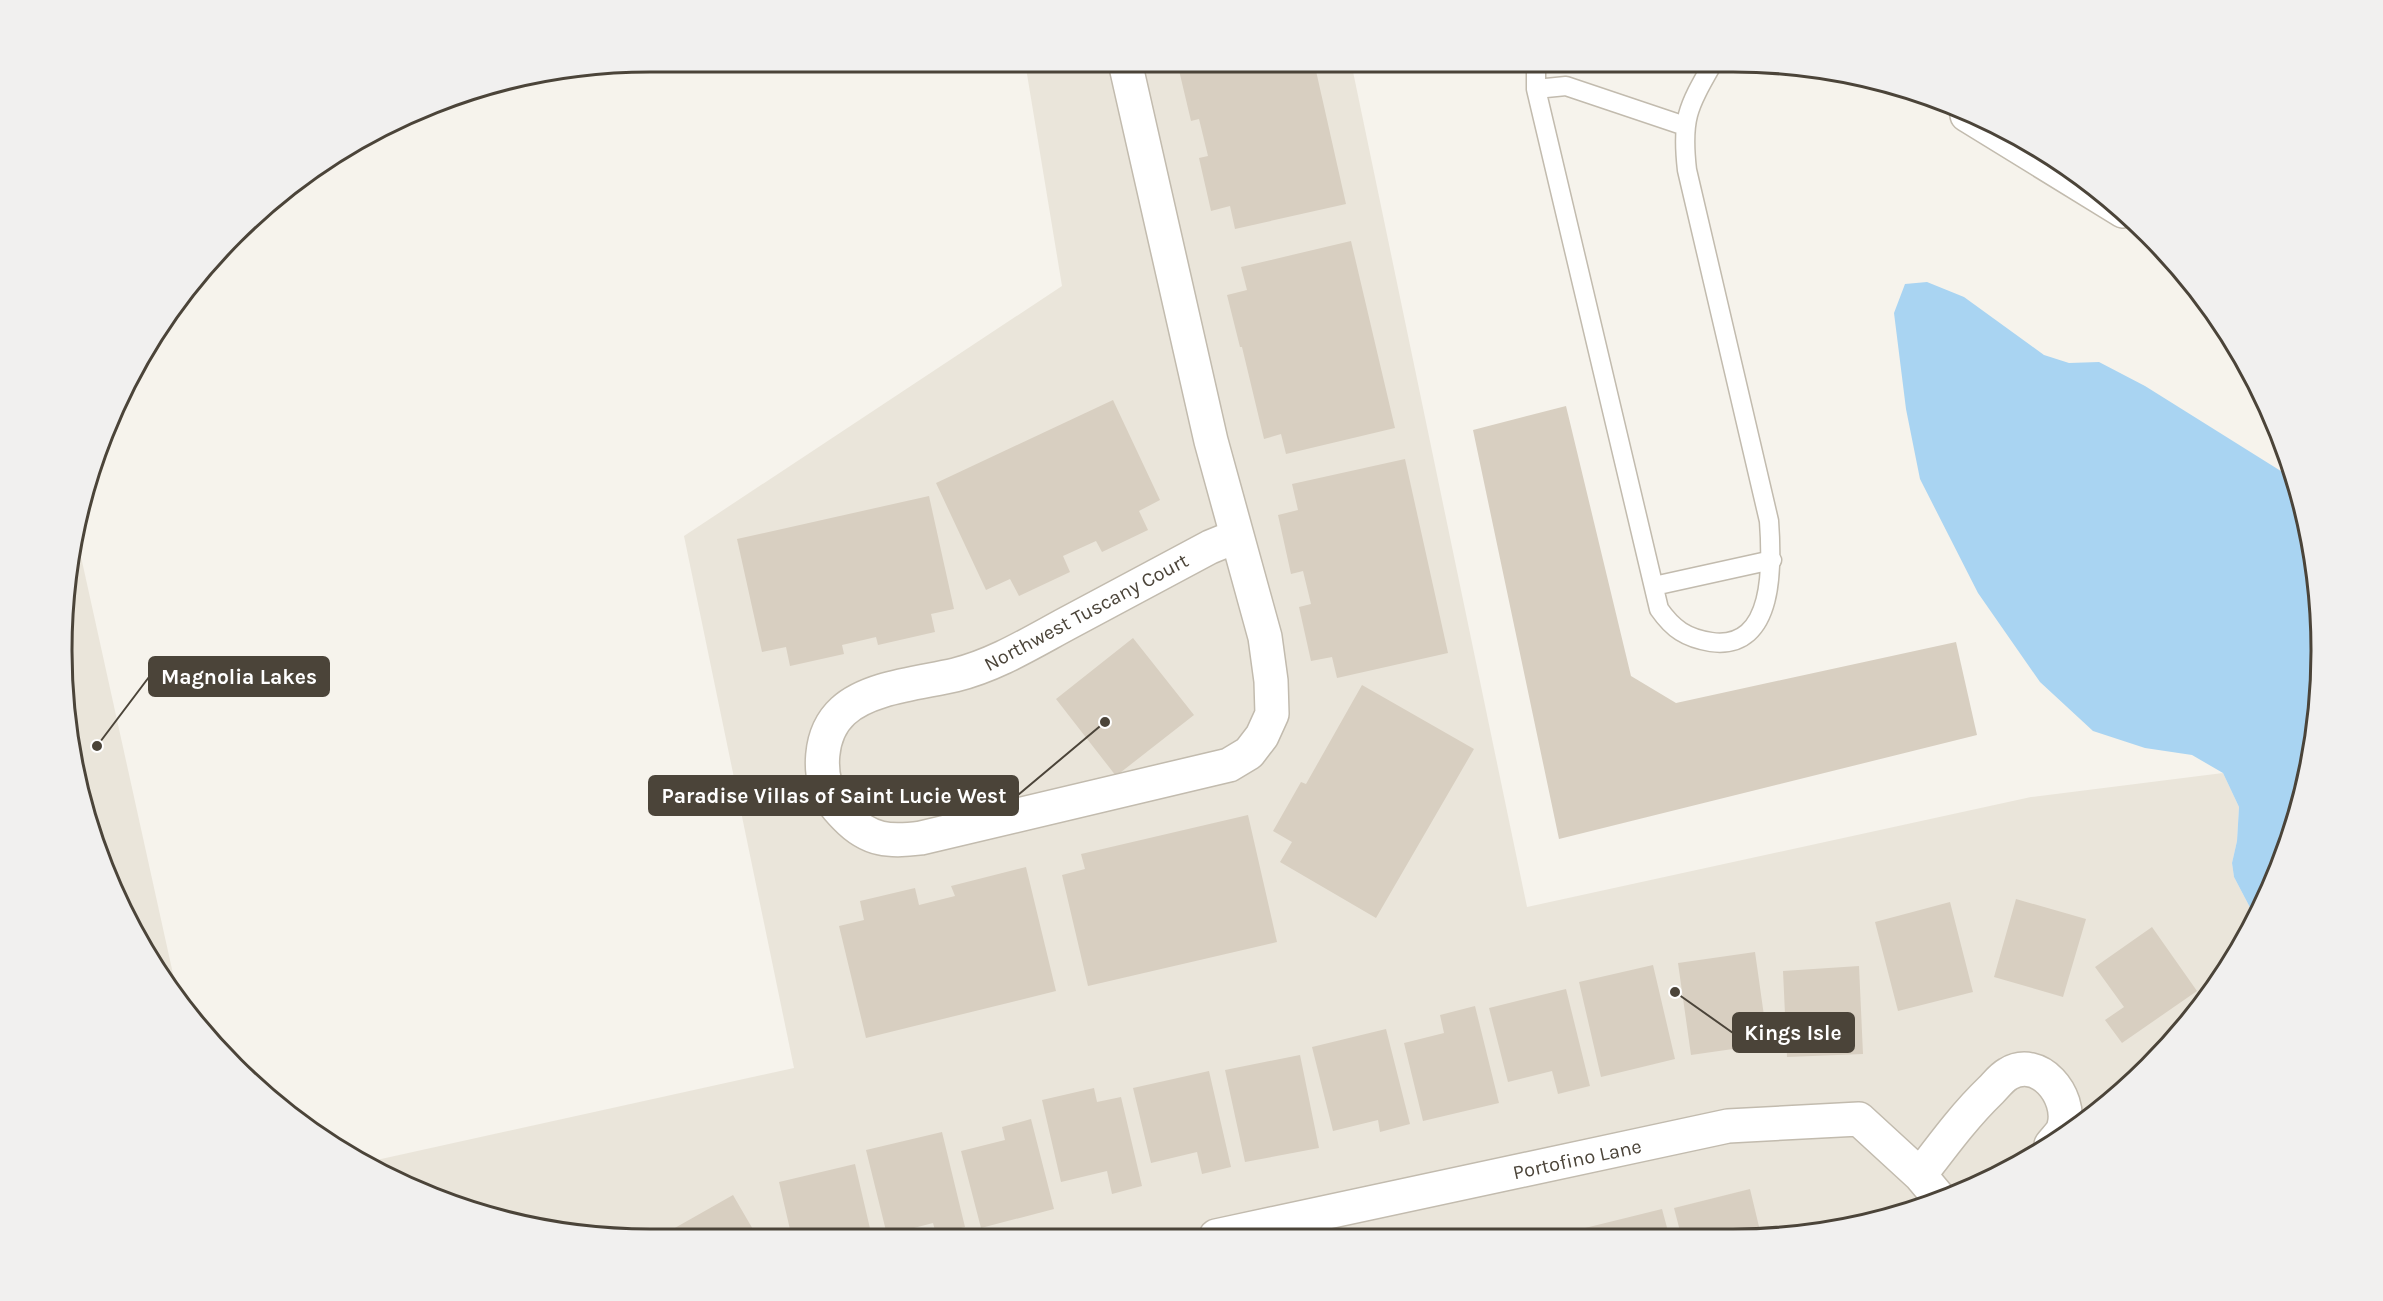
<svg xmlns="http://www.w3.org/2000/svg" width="2383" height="1301" font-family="Karla,sans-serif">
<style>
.residential{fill:#eae5da}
.water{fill:#a9d4f2}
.building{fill:#d8cfc1}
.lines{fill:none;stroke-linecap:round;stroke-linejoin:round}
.service-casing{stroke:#c2bbae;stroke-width:21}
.minor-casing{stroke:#c2bbae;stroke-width:36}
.tertiary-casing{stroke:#c2bbae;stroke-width:36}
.service{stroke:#fff;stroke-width:18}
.minor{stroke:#fff;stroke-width:33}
.tertiary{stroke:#fff;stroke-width:33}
.labels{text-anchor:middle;stroke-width:4.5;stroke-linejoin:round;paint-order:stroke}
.street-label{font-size:20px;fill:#4b4439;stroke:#fff}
.rim{fill:none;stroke:#4b4439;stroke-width:3}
.leader{fill:none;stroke:#4b4439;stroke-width:2}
.callout-dot{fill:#4b4439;stroke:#fff;stroke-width:2}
.callout{fill:#4b4439;stroke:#4b4439;stroke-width:2}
.callout-label{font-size:21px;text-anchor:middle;font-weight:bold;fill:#fff}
</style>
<rect width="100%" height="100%" fill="#f6f3ec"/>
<path class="residential" d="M1025,62H1351L1527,907L2031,797L2223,773L2239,807L2237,841L2232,863L2234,877L2255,917L2243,945L2175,1039L2059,1140L1922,1208L1809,1234L612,1238L498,1219L363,1163L794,1068L684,536L1062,286Z
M76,534L179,1001L161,977L106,876L81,803L63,689V612Z"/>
<path class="water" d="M1927,282L1964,297L2044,355L2069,363L2099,362L2145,386L2295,480L2301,498L2320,612L2316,727L2290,840L2255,917L2234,877L2232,863L2237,841L2239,807L2223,773L2192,755L2145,748L2093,731L2040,682L1978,593L1920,479L1906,409L1894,313L1905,284Z"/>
<path class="building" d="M1194,62H1314L1346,204L1235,229L1230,206L1211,211L1199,158L1208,156L1199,119L1191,121L1178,66Z
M1351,241L1395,428L1286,454L1281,434L1264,439L1242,347H1240L1227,295L1247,290L1241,267Z
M1113,400L1160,500L1139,511L1148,530L1102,552L1096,541L1063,556L1070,572L1019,596L1010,579L986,590L936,483Z
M1566,406L1631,676L1676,703L1956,642L1977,735L1559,839L1473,430Z
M1405,459L1448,653L1337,678L1332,657L1311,661L1299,607L1311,604L1303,571L1291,574L1278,515L1298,510L1292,484Z
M929,496L954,609L931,614L935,632L878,645L876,637L842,645L844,654L790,666L786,647L762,652L737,539Z
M1133,638L1194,715L1116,776L1056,699Z
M1362,685L1474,749L1376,918L1280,862L1292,842L1273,831L1301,782L1306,784Z
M1248,815L1277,942L1088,986L1062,875L1085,869L1081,854Z
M1026,867L1056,991L866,1038L839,926L864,920L860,901L915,888L919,905L955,896L951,886Z
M2016,899L2086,919L2063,997L1994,977Z
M1950,902L1973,992L1898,1011L1875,922Z
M2152,927L2197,991L2122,1043L2105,1020L2124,1007L2095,967Z
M1755,952L1768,1044L1691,1055L1678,963Z
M1653,965L1675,1059L1601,1077L1579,982Z
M1859,966L1863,1054L1787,1057L1783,971Z
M1566,989L1590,1086L1558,1094L1552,1071L1508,1082L1489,1008Z
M1475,1006L1499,1103L1423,1121L1404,1043L1444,1033L1440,1015Z
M1386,1029L1410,1124L1380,1132L1378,1120L1333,1131L1312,1047Z
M1300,1055L1319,1148L1245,1162L1225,1070Z
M1209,1071L1231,1167L1202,1174L1197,1152L1151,1163L1133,1088Z
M1094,1088L1097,1102L1121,1097L1142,1186L1112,1194L1107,1171L1061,1182L1042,1100Z
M1031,1119L1054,1209L981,1228L961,1151L1005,1140L1002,1127Z
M942,1132L965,1227L936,1234L933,1223L887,1235L866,1150Z
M855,1164L872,1237L792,1238L779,1182Z
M1750,1189L1761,1235H1681L1674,1208Z
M733,1195L758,1238H669L666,1233Z
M1662,1209L1669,1235H1587L1585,1228Z"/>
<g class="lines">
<defs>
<path id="service" d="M1536,62V89L1659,609C1673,629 1686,638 1711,642C1776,651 1772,562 1769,521L1687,170C1681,118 1688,107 1713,63
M1536,89L1566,86L1685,126
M1654,586L1772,560"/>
<path id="minor" d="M1125,62L1211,441L1265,637L1271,681L1272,714L1262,736L1249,753L1229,765L921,838C890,842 869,841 846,817C842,813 837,808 834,803C816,776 819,733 843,711C869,687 921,683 955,675C995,665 1029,644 1066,624C1114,598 1162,573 1210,547L1237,536
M1920,1175C1943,1145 1964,1116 1991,1090C1996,1085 2001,1078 2008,1074C2039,1055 2072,1096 2064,1126C2063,1133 2055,1139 2051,1145
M1216,1236L1728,1126L1859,1119L1920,1175L1940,1199"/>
<path id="tertiary" d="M1967,115L2123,211"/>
</defs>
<use href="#service" class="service-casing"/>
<use href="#minor" class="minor-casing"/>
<use href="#tertiary" class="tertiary-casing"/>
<use href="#service" class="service"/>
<use href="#minor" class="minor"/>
<use href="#tertiary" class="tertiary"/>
</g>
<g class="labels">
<g class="street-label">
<text transform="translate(1086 612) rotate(-28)" y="7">Northwest Tuscany Court</text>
<text transform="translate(1577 1159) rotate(-12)" y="7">Portofino Lane</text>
</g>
</g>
<path d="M0 0H2383V1301H0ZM650 72H1733A578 578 0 0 1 2311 650V651A578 578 0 0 1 1733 1229H650A578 578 0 0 1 72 651V650A578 578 0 0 1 650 72Z" fill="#f1f0ef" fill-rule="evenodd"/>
<path class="rim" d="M650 72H1733A578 578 0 0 1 2311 650V651A578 578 0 0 1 1733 1229H650A578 578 0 0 1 72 651V650A578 578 0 0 1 650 72Z"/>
<path class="leader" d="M97 746L149 677M1105 722L1018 795M1675 992L1733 1033"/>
<g class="callout-dot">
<circle cx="97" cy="746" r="6"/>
<circle cx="1105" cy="722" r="6"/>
<circle cx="1675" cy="992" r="6"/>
</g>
<g class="callout">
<rect x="149" y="657" width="180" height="39" rx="6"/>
<rect x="649" y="776" width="369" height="39" rx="6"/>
<rect x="1733" y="1013" width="121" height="39" rx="6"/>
</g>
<g class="callout-label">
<text x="239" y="684">Magnolia Lakes</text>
<text x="834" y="803">Paradise Villas of Saint Lucie West</text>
<text x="1793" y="1040">Kings Isle</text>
</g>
</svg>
